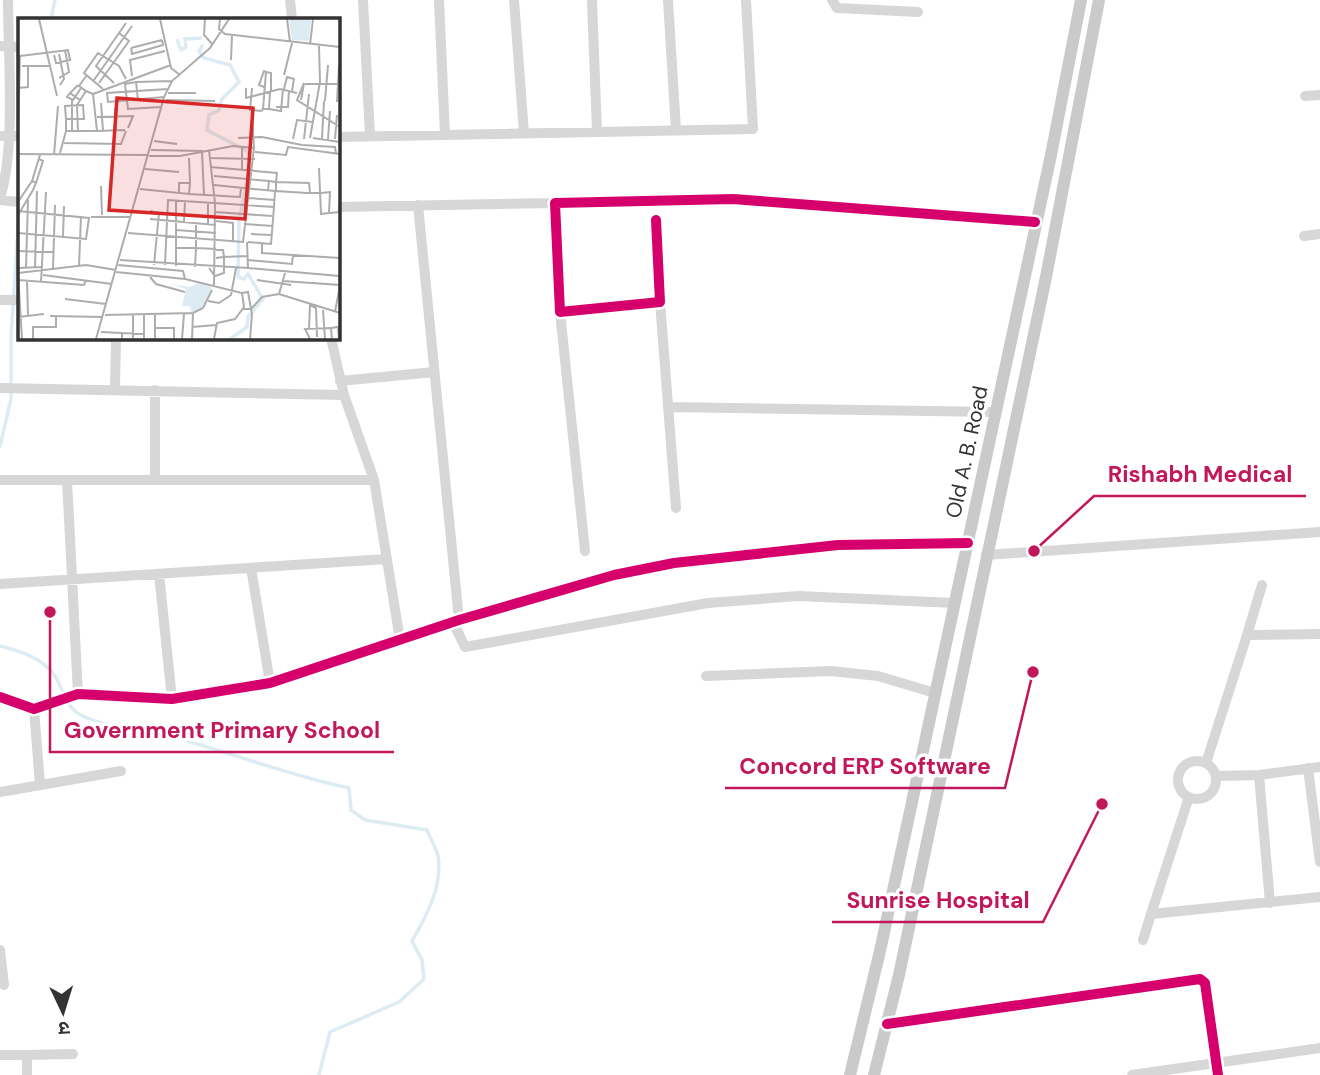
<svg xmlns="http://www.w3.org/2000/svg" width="1320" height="1075" font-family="'DM Sans','Noto Sans Devanagari',sans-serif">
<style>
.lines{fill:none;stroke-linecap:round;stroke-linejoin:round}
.stream{stroke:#ddebf3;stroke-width:3.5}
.minor{stroke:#d7d7d7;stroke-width:10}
.major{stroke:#cacaca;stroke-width:12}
.cycleway-casing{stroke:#fff;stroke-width:15}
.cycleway{stroke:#d6006c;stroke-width:10}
.labels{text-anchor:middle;stroke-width:7;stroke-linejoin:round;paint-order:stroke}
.street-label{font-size:21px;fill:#333;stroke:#fff}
.inset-river{fill:none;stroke:#ddebf3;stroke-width:3.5}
.inset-road{fill:none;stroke:#adadad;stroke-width:2}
.view{fill:#d62828;fill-opacity:0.15;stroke:#d62828;stroke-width:3.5}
.inset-edge{fill:none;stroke:#333;stroke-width:3.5}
.leader{fill:none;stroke:#c2185b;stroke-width:2.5}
.callout-dot{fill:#c2185b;stroke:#fff;stroke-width:2.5}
.callout-label{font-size:23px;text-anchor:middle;font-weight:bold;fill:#c2185b;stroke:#fff;stroke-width:7;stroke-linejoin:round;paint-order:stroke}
</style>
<rect width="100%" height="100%" fill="#fff"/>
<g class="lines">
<path class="stream" d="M51,19L55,0
M0,446L11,399V336L19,214
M0,646C20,651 43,658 55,676C63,689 66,708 81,715C108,729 141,729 169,736C230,752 287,775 349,788L351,810L365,820L427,830C430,838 436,848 438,856C443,886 426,917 412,941L422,960L424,979L399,1002L330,1032L319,1075"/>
<path class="minor" d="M290,0L292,19
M363,0L370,136
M439,0L445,135
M514,0L524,133
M592,0L597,132
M668,0L676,130
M832,0L837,8L918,12
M0,46L19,47
M1305,96L1320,95
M0,136H19
M338,137L753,129L746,0
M0,198C16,148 8,55 8,0
M0,200L19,202
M418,205L459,620
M338,207L555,203
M656,220L660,302L560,312L555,203L733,199L1035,222
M1304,236L1320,234
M0,300H19
M660,302L676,508
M560,312L585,551
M331,338L344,395L374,480L400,640
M340,381L434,372
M0,388L344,395
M115,389L116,338
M155,390V480
M668,407L995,412
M0,480H374
M67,480L78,694
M986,555L1320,532
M251,568L270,683
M159,574L172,699
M0,584L387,559
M453,622L465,647L708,603L798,596L955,603
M1247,635L1262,585
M706,676L831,671L878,676L935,693
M0,697L34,709L78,694L172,699L270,683L459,620L614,575L674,563L838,545L968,543
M34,709L40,785
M1178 780a19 19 0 1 1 38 0a19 19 0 1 1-38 0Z
M1206,763L1247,635L1320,634
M1308,768L1320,862
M1259,775L1270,903
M1216,776L1259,775L1320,767
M0,792L121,771
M1189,797L1151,914L1320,897
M1143,940L1151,914
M0,950L4,985
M887,1024L1200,979L1205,983L1218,1075
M0,1055H27V1075
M27,1055L73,1054
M1132,1075L1320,1048"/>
<path class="major" d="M850,1075L880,951L1051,155L1081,0
M874,1075L899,975L1046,277L1099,0"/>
<defs>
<path id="cycleway" d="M656,220L660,302L560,312L555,203L733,199L1035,222
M0,697L34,709L78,694L172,699L270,683L459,620L614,575L674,563L838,545L968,543
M887,1024L1200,979L1205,983L1218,1075"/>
</defs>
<use href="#cycleway" class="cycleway-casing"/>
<use href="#cycleway" class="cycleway"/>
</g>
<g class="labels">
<g class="street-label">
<text transform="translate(967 452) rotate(-78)" y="7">Old A. B. Road</text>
</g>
</g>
<g transform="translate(18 18)">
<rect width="322" height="322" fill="#fff"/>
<path d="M271,1H293L291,23L274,22ZM184,264L194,270L182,293L173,294L172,288H164L168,271L154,266L171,269Z" fill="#ddebf3"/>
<path class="inset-river" d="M159,21L163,32L168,29L167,21L184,20M185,27L181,33L186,40L212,47L221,64L204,81L201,92L191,97L189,112L233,135M212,321L229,309L230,299L245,281L230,256L226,261L220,259L221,203L231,153"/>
<path class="inset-road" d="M21,1L39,78M142,1L153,50L162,57M187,1L186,17L195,27M202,1L201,11L207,16L322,29M269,1L272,24M292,27L295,1M113,30L114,36L145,27L144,22M113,30L144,22M41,36L46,61L42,67M2,38L50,32L52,42L38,45L36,37M213,42L214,17M4,48H33M248,54L253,55V74M266,57L274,25M114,58L112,42L147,33M41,60L51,54L47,32M76,62L114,8M118,64L107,66L110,91L143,89M81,65L111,23L101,15M96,65L78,48L108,5M287,66H322M60,67L52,75L62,82M0,70L10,69V48M228,70V80L262,71L279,75M234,70L232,92L243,93L245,91L248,54L246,53L241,67L246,69M85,71L66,55L80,35L101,48L108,61M266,71L269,59L276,61L274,73M68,73L75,76L79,113L107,112M52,75L49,79L55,82L63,70M150,75H178M75,76L153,47M146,79L90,84L89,75L119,73L118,64L154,63M54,82V113M120,82L119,73L150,71M148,82L197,83M283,82L286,65L279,82L322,109M307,83L310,47M319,84L321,47M83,85L85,113M59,87L68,73L61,68L69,57M59,87L60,113M258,89H270L271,72M97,90L98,112M245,91H251L252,74M251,91L263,93L265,71M79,99L115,98L110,110M234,99L236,130M48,101L47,88L65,87L66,101H48V113M0,114L2,37M220,120L244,119L284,127M292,120L302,64L301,28M295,120L322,124M275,121L279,102L295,104M286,121L291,76M304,121L306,83M310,121L312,93M317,121L319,97M136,123L159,126M46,125L103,126L108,113M284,127L317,129L318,136M133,132L185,133M191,132L197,185L196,268M184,134L186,177M237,134L268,137L270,129L322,136M42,135L48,113H79M0,136L129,137M36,137L40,88M171,140L172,165M191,140L237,141M192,149L259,155L258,164L251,163M301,150L303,196L321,194L322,182M127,151L161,154M224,151V129M196,158L251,163L250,172M18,165L25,143L21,141M196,167L257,173L256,189M83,168L84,197M122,171L171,176L172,165H161V174M292,175L291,165L258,164V173L289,175H303L312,174L311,194M171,176L222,179L223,170M231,180L257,182M0,184L14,163L22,137M0,193L71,200L68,221L0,215M132,193L141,195L136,247M197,194L254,198M0,197L15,172L18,165L14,163M73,199H112M132,201L198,207M198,203L215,205V224M166,204L167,183M190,206V184M226,206L255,208M158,212L198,215M110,215L225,224L236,130L215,128L162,138H131M233,216L254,217M45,218L46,188M244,226V235L322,240M158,230H178V205M198,232H205L206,239L230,238M0,233L36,234M102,242L230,250L229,224M230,242L274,246L275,237M100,247L165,253L167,261L224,275L226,289L217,301L199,305L196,321M147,247L150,182L256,189L253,226L230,224M61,248L63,198M158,248V183M177,249L178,230L198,231M0,250L25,249M8,250L10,182M17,250L19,173M191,250L197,258L206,255V239L198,240M230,250L321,258L322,267M35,251L37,187M98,254L167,261M0,255L68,247L98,252M0,255L4,321M267,255L261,276L322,295M25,257L94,266M132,259L138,266L167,274M0,262L66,267L68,262M9,262L10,298M239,262L273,267M265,263L322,267L317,294M23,264L28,174M224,275L230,274L233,291L244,279L261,276M47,281L88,286M190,283L201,285L213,277L218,250M224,291H233L234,296L232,321M305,292L307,321M87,297L175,295L185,290L194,272M32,298L85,299M0,299L26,296M174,309L198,307M137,310H156V321M291,311L292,287L298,290L299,319M83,314L104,315M15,321V309H38V298M78,321L146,79L154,63L192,30L211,1M104,321V315L126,316M115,321V296M126,321V296M137,321V296M164,321L166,296M174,321L175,295M292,321L287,311L313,310M314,321L313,310L320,309L321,321"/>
<path class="view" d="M99,80L235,90L227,201L91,192Z"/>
<rect width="322" height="322" class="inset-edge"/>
</g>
<path class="leader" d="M1034 551L1094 496H1306M50 612L50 752H394M1033 672L1005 788H725M1102 804L1043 922H832"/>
<g class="callout-dot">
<circle cx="1034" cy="551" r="7"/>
<circle cx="50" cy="612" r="7"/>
<circle cx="1033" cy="672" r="7"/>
<circle cx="1102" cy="804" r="7"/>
</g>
<g class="callout-label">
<text x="1200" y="482">Rishabh Medical</text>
<text x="222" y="738">Government Primary School</text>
<text x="865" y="774">Concord ERP Software</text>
<text x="938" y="908">Sunrise Hospital</text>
</g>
<g transform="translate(63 1012) rotate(176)" stroke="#ffffff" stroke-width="5" paint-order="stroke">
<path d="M0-5L12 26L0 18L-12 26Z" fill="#333333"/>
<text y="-10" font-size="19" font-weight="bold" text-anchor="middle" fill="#333333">उ</text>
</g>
</svg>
